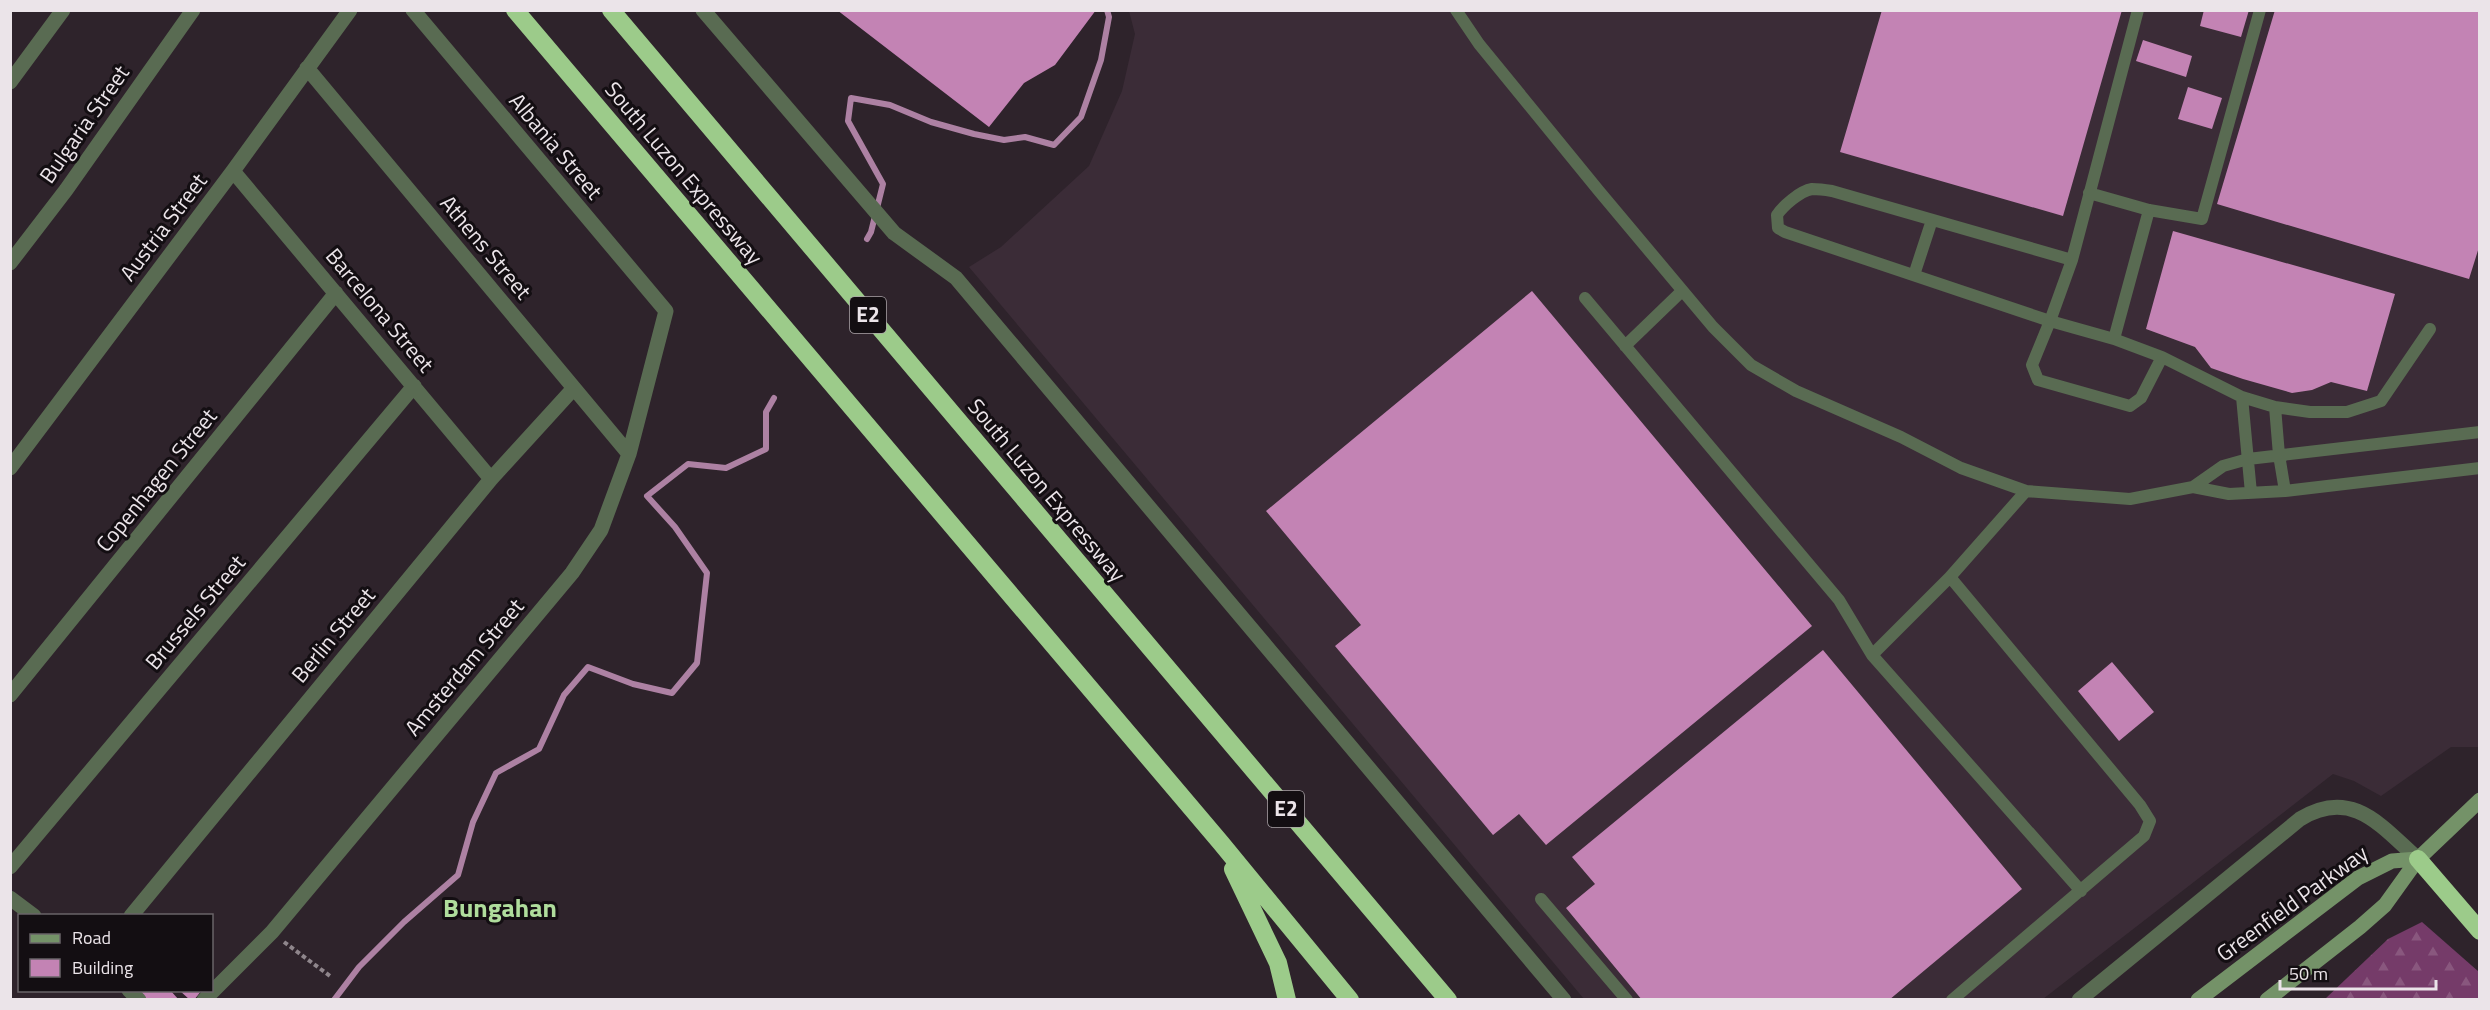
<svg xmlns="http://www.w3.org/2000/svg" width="2490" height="1010" font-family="'Titillium Web',sans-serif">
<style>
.built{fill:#3b2c37}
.forest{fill:url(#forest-firs)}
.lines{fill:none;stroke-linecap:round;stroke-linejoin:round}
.stream{stroke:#ad81a3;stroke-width:6}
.building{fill:#c383b4}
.path{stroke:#8f868c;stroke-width:4;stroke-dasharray:4.5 3;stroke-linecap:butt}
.service{stroke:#596b52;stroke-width:12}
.minor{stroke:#596b52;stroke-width:15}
.secondary{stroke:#749268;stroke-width:15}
.motorway{stroke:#9ccb8a;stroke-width:18}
.labels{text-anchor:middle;stroke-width:6;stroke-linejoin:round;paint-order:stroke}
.shield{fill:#130e12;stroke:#aaa4a8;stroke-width:1.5}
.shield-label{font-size:21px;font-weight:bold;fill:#ebe4e9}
.street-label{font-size:22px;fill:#ebe4e9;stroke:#130e12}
.quarter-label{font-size:26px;font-weight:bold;fill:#afdd9c;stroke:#130e12}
</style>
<defs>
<pattern id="forest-firs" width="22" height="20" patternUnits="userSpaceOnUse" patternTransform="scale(1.5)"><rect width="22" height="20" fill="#753b69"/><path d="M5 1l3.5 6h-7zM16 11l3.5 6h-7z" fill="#89577e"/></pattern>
</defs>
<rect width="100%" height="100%" fill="#2e232b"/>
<path class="built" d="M1129,11H2479V742L2478,747H2451L2381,796L2354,781L2333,774L2043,999H1584L969,267L1001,247L1089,166L1122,91L1135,34Z"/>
<path class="forest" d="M2422,922L2479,972V999H2325L2388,939Z"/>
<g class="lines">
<path class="stream" d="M867,239L871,232L883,184L848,121L851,98L890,105L931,122L974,134L1004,140L1025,137L1054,145L1081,117L1101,60L1109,17L1107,10
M334,1000L359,967L404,922L458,875L473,822L496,773L539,749L564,695L588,667L633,684L672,693L697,663L707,573L675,527L647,496L688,464L726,468L766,449V412L774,398"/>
</g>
<path class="building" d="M837,10H1096L1055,65L1024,83L989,127Z
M1882,10H2122L2063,216L1840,152Z
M2204,10H2249L2241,37L2200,26Z
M2275,10H2480V244L2469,279L2217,204Z
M2143,40L2192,56L2186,77L2136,61Z
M2188,87L2222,98L2212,129L2178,119Z
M2173,231L2395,294L2367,391L2331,382L2312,390L2292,393L2243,379L2211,368L2195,347L2146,329Z
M1532,291L1812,626L1546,845L1519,814L1493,835L1335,646L1361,625L1266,511Z
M1823,650L2022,889L1889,1000H1642L1566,908L1595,884L1572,857Z
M2112,662L2154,712L2119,741L2078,691Z
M136,990H170L179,1000H145Z
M179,990H202L194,1000H190Z"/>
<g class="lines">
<path class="path" d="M284,942L330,976"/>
<path class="service" d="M1456,10L1479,44L1599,191L1713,327L1751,365L1796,391L1901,437L1961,468L2026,491L2130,499L2193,487L2229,494L2285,491L2480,468
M2138,10L2072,260L2050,321L2114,339L2162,357L2242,397L2275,407L2310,412H2347L2381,401L2430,329
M2089,193L2149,210L2202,219L2260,10
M2072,260L1832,191C1826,190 1818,189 1812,189C1800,191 1783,206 1777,215L1778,228L1785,232L2050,321L2032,365L2038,380L2130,406L2141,398L2162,357
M1914,275L1932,220
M1585,298L1839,600L1872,655L2081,891
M2114,339L2149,210
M1625,346L1682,291
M2242,397L2251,493
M2275,407L2279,455L2285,491
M2193,487L2223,466L2248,459L2480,432
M1950,577L2140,805L2150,821L2144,836L1952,1000
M1872,655L1950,577L2026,491
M1541,899L1627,1000"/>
<path class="minor" d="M703,10L894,233L956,278L1564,1000
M307,68L629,454
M10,82L63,10
M233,171L491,479
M10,263L66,190L193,10
M10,468L233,171L350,10
M10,695L336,293
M10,867L414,386
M10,898L34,916
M131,916L491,479L574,388
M129,990L139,1000
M204,1000L272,932L572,573L601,530L629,454L666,311L413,10
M2079,1000L2300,819C2352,787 2381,826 2418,859"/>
<path class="secondary" d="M2198,1000L2358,878L2392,861L2418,859
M2267,1000L2360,927L2385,905L2418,859L2480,800"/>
<path class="motorway" d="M515,10L1221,843L1350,1000
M611,10L1448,1000
M2418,859L2480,931
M1233,869L1278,963L1287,1000"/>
</g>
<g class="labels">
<g class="shield">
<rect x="850" y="297" width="36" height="36" rx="4.5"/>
<rect x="1268" y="791" width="36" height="36" rx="4.5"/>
</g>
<g class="shield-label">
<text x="868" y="322">E2</text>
<text x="1286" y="816">E2</text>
</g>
<g class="street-label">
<text transform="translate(84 124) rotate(-55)" y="8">Bulgaria Street</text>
<text transform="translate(556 146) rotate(50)" y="8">Albania Street</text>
<text transform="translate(684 173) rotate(50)" y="8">South Luzon Expressway</text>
<text transform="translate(163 227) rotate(-53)" y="8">Austria Street</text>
<text transform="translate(486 247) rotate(50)" y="8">Athens Street</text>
<text transform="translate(380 310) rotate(50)" y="8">Barcelona Street</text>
<text transform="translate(156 480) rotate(-51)" y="8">Copenhagen Street</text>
<text transform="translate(1047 490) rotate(50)" y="8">South Luzon Expressway</text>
<text transform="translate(195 612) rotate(-50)" y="8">Brussels Street</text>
<text transform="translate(333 635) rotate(-50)" y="8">Berlin Street</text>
<text transform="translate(464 667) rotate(-50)" y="8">Amsterdam Street</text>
<text transform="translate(2292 903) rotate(-36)" y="8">Greenfield Parkway</text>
</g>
<g class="quarter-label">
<text x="500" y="917">Bungahan</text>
</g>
</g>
<rect width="2490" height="1010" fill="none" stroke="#ebe4e9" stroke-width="24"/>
<rect x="18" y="914" width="195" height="78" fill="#130e12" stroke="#696468" stroke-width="1.5"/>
<rect x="30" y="934" width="30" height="9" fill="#749268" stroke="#696468" stroke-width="1.5"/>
<text x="72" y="944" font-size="18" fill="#ebe4e9">Road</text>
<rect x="30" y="959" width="30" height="18" fill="#c383b4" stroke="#696468" stroke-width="1.5"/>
<text x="72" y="974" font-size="18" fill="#ebe4e9">Building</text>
<path d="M2280 980v9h156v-9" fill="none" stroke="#ebe4e9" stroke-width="3"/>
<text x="2289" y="980" font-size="18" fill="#ebe4e9" stroke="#130e12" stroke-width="4.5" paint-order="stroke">50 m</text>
</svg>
